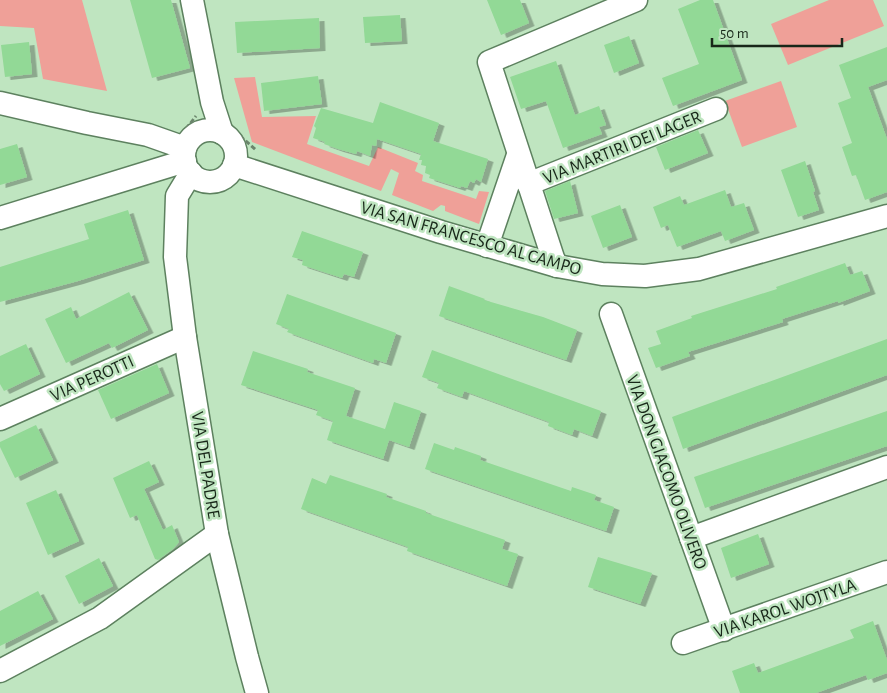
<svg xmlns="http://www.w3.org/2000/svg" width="887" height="693" font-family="'Alegreya Sans',sans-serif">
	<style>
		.green { fill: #efa098 }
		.building { fill: #92d996; filter: url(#shadow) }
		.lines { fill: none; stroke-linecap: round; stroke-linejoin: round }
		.minor-casing { stroke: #5d815f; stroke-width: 25 }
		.path { stroke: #6b856c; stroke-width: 3; stroke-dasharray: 5 2.5; stroke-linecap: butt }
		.minor { stroke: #fff; stroke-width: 22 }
		.labels { text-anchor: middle; stroke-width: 5; stroke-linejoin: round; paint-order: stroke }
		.street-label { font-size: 18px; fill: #182719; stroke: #bfe5c0 }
	</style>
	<defs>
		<filter id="shadow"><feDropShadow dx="5.5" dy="3" stdDeviation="0" flood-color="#0004"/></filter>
	</defs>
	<rect width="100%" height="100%" fill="#bfe5c0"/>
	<g class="green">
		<path d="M0,0H82L107,91L43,79L34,28L0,26Z"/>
		<path d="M829,0H873L884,26L788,65L771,24Z"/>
		<path d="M255,77L262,117L316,116L307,144L369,166L378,147L418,163L415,171L423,175L422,181L476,199L479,191L489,192L479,224L445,211V206L441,205L433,211L392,195L399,173L391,169L381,191L252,142L234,78Z"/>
		<path d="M781,81L797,127L742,147L725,101Z"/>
	</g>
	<g class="building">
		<path d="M130,0H171L190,68L152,78Z"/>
		<path d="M487,0H520L529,23L501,35Z"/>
		<path d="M700,0H713L742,80L673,106L662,78L699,64L678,9Z"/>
		<path d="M400,15L402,41L365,43L363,17Z"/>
		<path d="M319,18L320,48L237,53L235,22Z"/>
		<path d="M629,36L639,63L614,73L604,45Z"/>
		<path d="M29,42L32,74L5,77L1,45Z"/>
		<path d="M887,47V80L868,87L887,139V192L865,200L856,175L852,176L842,147L852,143L838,103L851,98L839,65Z"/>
		<path d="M556,61L575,115L599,106L606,125L599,127L602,134L563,148L546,101L521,109L510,77Z"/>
		<path d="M318,76L322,104L264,111L261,83Z"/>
		<path d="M380,102L439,123L433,141L488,159L481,182L476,179L474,183L470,181L467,188L461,186L460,188L429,178L430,175L425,173L426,166L421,165L422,160H419L421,154L377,139L376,146L372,145L370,156L357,151L356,154L338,149L324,144L325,142L313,138L316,128L314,126L321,108L373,123Z"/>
		<path d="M698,130L708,153L665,170L656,147Z"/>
		<path d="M17,144L27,177L0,185V149Z"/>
		<path d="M805,161L815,191L813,192L819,210L798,217L781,170Z"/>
		<path d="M570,181L578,213L554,219L545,191Z"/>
		<path d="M725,190L731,207L744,203L754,230L725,241L721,231L677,247L668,225L661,228L653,207L680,196L684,205Z"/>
		<path d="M620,205L632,237L603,248L591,216Z"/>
		<path d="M128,210L144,260L78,281L0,302V267L89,239L84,224Z"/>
		<path d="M302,231L363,252L354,277L344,274L342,278L302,265L303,260L292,257Z"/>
		<path d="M845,263L850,275L862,271L870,291L838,303V301L782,319L783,322L688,352L690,356L656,368L648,348L661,344L656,331L692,318L691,316L777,289L776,287Z"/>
		<path d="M449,286L485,299L484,300L543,317L577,330L566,360L439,316Z"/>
		<path d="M129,292L148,330L112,348L109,343L66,363L45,319L71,307L76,319Z"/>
		<path d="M287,294L396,333L386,363L374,359L373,363L287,332L289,329L276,324Z"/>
		<path d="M887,339V375L683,449L672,417Z"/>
		<path d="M26,344L40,374L4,391L0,384V356Z"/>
		<path d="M432,350L601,411L592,436L574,429L572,435L548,426L549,422L464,391L462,397L437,388L439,383L422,377Z"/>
		<path d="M253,351L308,369L307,372L355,388L346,416L385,429L394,402L421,411L409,447L389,440L383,459L327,440L333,421L316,415L318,410L241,385Z"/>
		<path d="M157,364L169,393L111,419L98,390Z"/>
		<path d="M887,411V446L705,508L694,477Z"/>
		<path d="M36,425L53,460L15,478L0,447V442Z"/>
		<path d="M434,443L454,450L455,447L481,456L480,460L571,491L572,487L596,495L594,500L614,507L606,531L425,469Z"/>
		<path d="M149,461L159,482L144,489L163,530L172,525L179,542L173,549L158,560L155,559L137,515L130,518L113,478Z"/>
		<path d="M330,475L387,494L386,497L426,511V513L505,540L502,549L518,554L507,586L407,551L408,547L301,509L312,478L326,484Z"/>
		<path d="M56,490L79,541L48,555L26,503Z"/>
		<path d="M758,534L769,564L731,578L721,548Z"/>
		<path d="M598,557L652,573L640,604L588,587Z"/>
		<path d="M99,558L113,586L79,604L65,576Z"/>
		<path d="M38,591L53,619L0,646V611Z"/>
		<path d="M873,621L887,660V673L868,680L866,675L816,693H740L732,671L754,663L758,673L854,638L850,630Z"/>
	</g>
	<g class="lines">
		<defs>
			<g id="minor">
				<path d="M192,0L212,102L222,133"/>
				<path d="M0,103L87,123L148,135L185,148"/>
				<circle cx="210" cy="156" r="26"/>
				<path d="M234,165L441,232L557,266L602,274L645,276L699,269L887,216"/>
				<path d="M191,173L177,196L175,257L185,337L217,534L247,657L257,693"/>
				<path d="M528,184L716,109"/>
				<path d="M0,218L185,161"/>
				<path d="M487,246L518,155"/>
				<path d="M557,266L553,258L489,62L636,0"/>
				<path d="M611,314L724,630"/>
				<path d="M0,419L185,337"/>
				<path d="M691,538L887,467"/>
				<path d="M683,643L887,572"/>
				<path d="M0,671L100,618L217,534"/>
			</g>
		</defs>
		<use href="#minor" class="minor-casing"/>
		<g class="path">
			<path d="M186,129L196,116"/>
			<path d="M240,136L256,150"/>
		</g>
		<use href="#minor" class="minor"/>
	</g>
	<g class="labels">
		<g class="street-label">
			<text transform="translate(622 147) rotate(-22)" y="6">VIA MARTIRI DEI LAGER</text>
			<text transform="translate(471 238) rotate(16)" y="6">VIA SAN FRANCESCO AL CAMPO</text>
			<text transform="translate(92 378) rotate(-24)" y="6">VIA PEROTTI</text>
			<text transform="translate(206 465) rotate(81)" y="6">VIA DEL PADRE</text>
			<text transform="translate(667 472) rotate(70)" y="6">VIA DON GIACOMO OLIVERO</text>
			<text transform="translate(785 608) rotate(-19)" y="6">VIA KAROL WOJTYLA</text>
		</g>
	</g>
	<path d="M712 38v8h130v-8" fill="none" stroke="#182719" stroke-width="2.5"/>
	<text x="720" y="38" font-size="15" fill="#182719" stroke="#bfe5c0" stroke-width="4" paint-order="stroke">50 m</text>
</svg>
